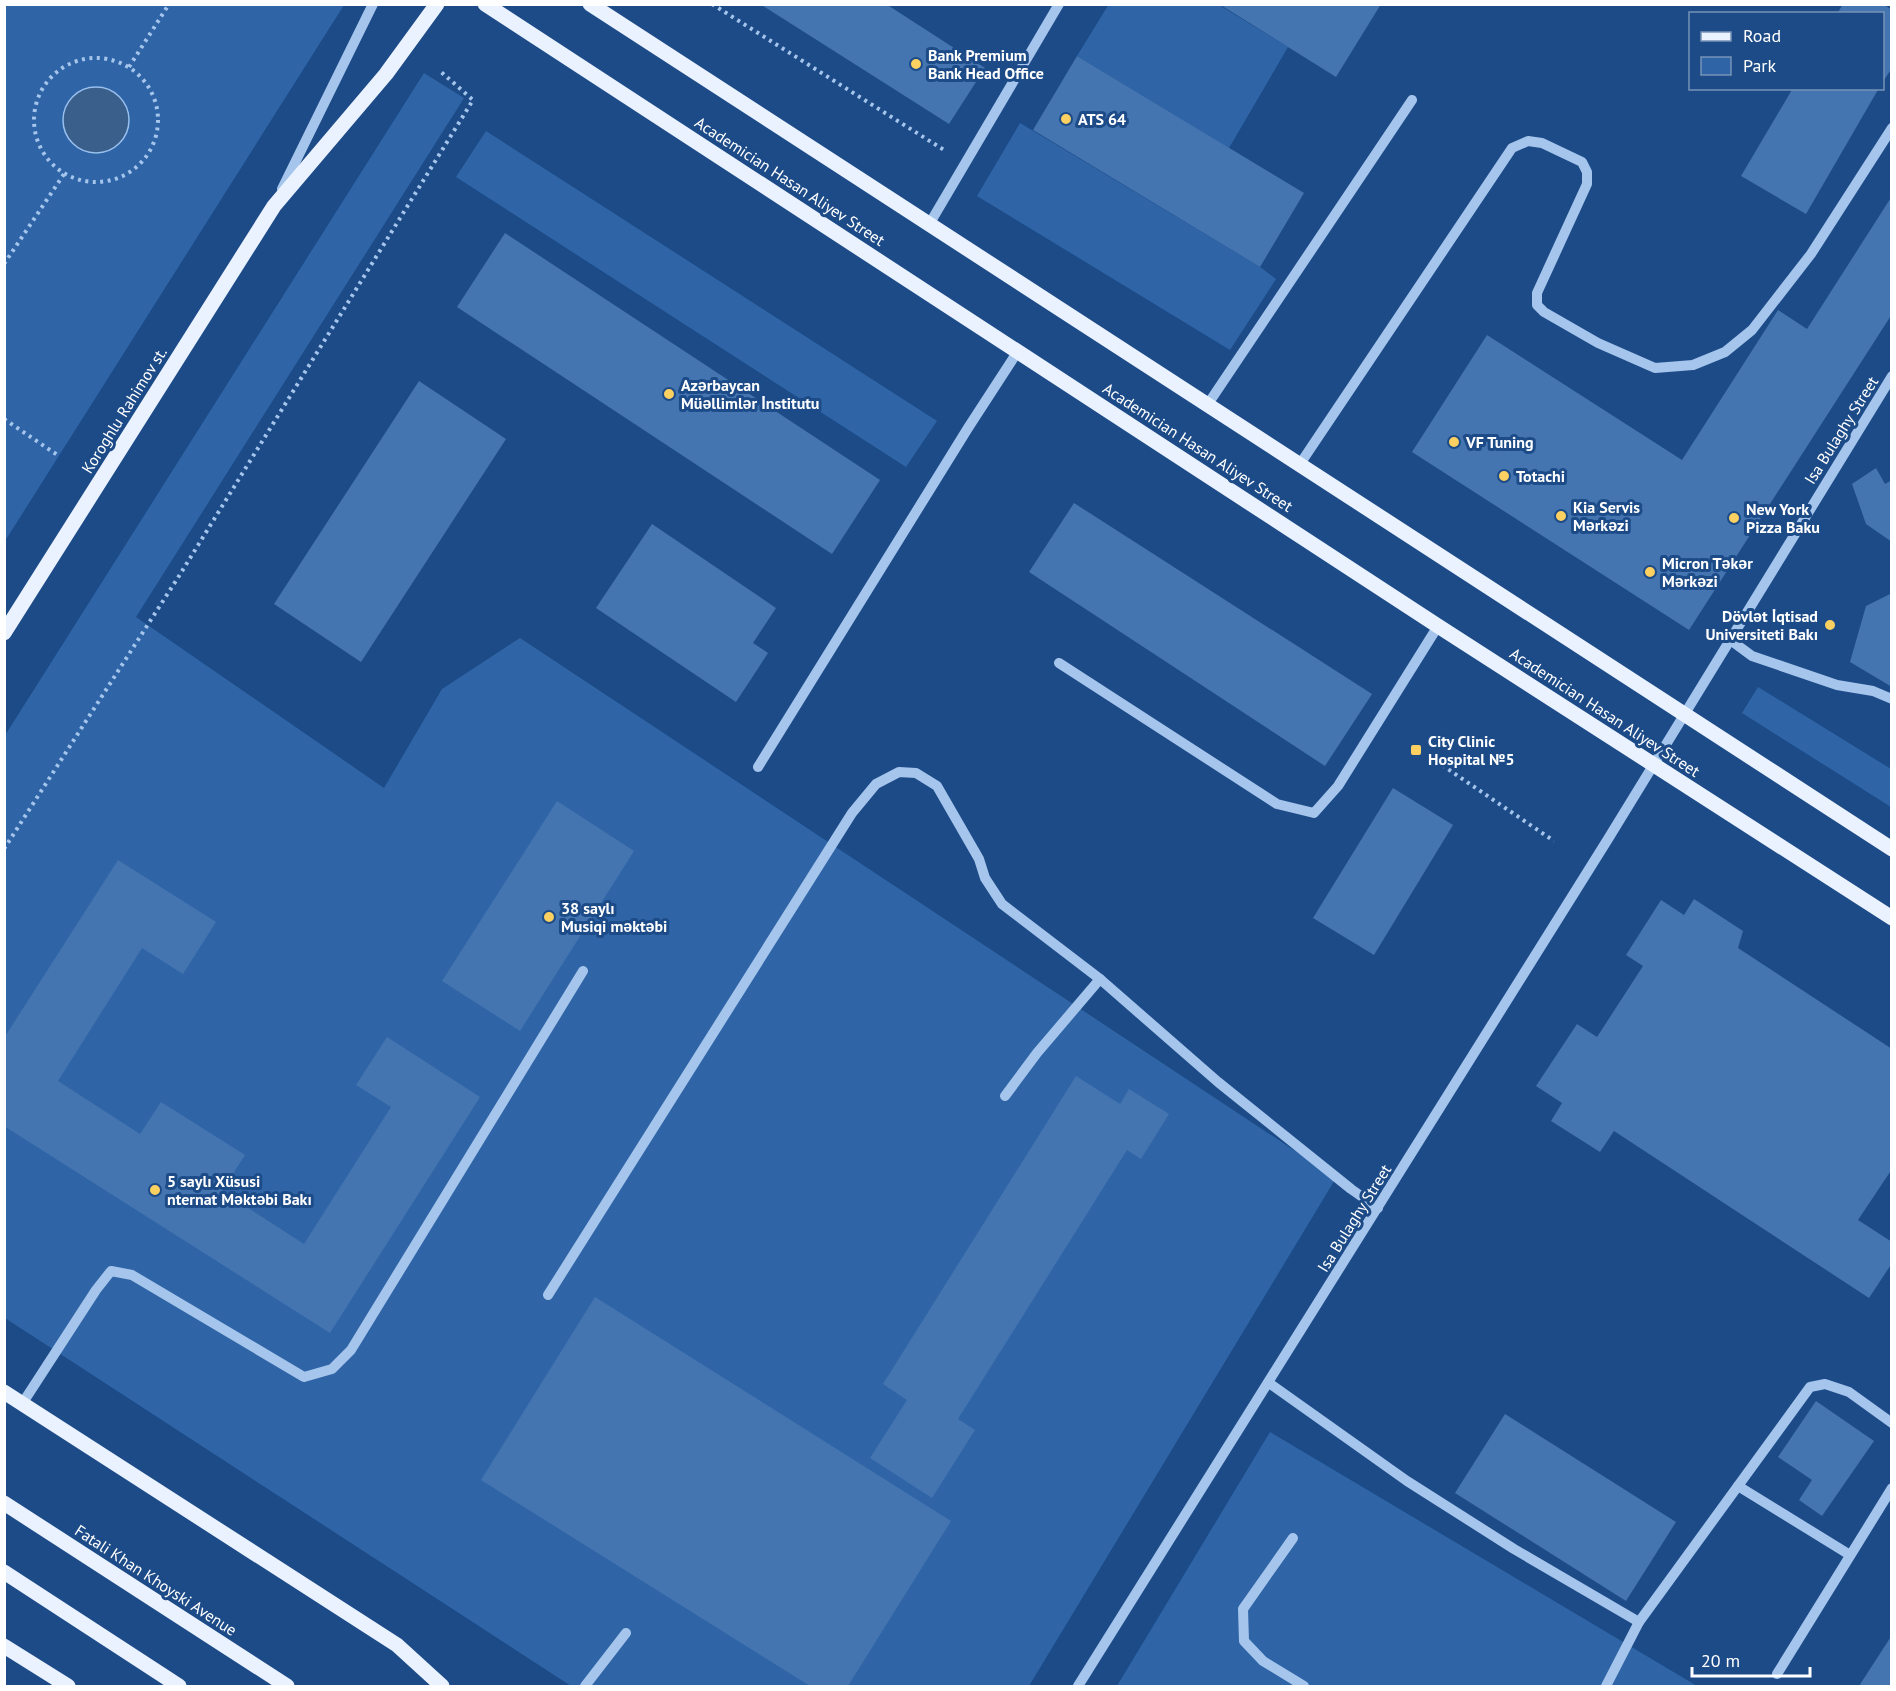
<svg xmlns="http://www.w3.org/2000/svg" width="1896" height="1691" font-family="'PT Sans',sans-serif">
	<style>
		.green { fill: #2f65a6 }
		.water { fill: #3b5f8b; stroke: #98c0ee; stroke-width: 1.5 }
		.building { fill: #4475b1 }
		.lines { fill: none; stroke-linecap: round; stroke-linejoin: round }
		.path { stroke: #a5c5ec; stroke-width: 4; stroke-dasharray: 3 4.5; stroke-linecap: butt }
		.minor { stroke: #a5c5ec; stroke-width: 10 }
		.major { stroke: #eaf2ff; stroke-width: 15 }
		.poi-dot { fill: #fdd062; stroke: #1c4b88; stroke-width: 2 }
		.labels { text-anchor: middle; stroke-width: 6; stroke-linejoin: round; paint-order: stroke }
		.poi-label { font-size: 16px; font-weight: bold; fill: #fff; stroke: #1c4b88; text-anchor: start }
		.street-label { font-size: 16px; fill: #fff; stroke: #1c4b88 }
	</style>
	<rect width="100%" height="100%" fill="#1c4b88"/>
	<g class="green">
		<path d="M56,4L59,6L60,4L344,5L5,541V5Z"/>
		<path d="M1109,4L1219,5L1288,47L1229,148L1077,56Z"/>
		<path d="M424,73L464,98L136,617L384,788L442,689L520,638L1336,1178L1029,1686H571L5,1318L4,737Z"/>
		<path d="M1020,123L1260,267L1276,279L1230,350L977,196Z"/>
		<path d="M486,131L937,421L906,467L456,177Z"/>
		<path d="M1758,687L1891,769V807L1742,713Z"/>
		<path d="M1270,1432L1697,1686H1117Z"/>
	</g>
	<circle class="water" cx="96" cy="120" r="33"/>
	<g class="building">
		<path d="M760,4H886L985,68L949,124Z"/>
		<path d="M1219,4H1381L1336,77Z"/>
		<path d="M1843,4H1883L1892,10V68L1882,83V14H1837Z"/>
		<path d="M1077,56L1304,193L1260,267L1033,130Z"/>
		<path d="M1793,88H1879L1806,214L1741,176Z"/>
		<path d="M1892,196V314L1689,630L1412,452L1487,335L1682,460L1778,310L1807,329Z"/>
		<path d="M505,233L880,480L832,554L457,307Z"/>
		<path d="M419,381L506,439L361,662L274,604Z"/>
		<path d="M1876,468L1885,484L1892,480V542L1866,524L1852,484Z"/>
		<path d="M1074,503L1372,694L1325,766L1029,572Z"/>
		<path d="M652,524L776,608L753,643L768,653L736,702L596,608Z"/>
		<path d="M1892,593V687L1850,662L1866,606Z"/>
		<path d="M1393,788L1453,825L1374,955L1313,918Z"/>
		<path d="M557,801L634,851L520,1031L442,981Z"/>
		<path d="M118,860L216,922L183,974L142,948L58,1081L140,1134L161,1102L245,1155L222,1191L304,1244L391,1107L356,1085L387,1037L480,1097L330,1333L4,1126V1038Z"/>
		<path d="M1694,899L1743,931L1738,948L1892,1049V1169L1858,1220L1892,1242V1263L1869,1298L1614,1131L1600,1152L1551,1121L1562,1103L1536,1086L1577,1024L1597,1037L1643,966L1626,955L1661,900L1684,915Z"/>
		<path d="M1076,1076L1120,1104L1129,1089L1169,1114L1141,1159L1127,1150L958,1419L975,1430L932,1498L870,1458L907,1400L883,1384Z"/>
		<path d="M595,1297L951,1521L848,1686H810L481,1480Z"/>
		<path d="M1816,1401L1874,1441L1822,1516L1799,1500L1812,1480L1778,1457Z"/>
		<path d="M1505,1414L1676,1522L1626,1601L1455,1493Z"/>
		<path d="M1892,1635V1686H1859Z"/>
	</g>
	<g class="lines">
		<g class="path">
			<path d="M712,4L944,150"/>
			<circle cx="96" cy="120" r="62"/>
			<path d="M129,67L169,4"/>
			<path d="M4,264L64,174"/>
			<path d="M4,419L59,456"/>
			<path d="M1436,761L1554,841"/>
			<path d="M4,849L179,576L473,100L440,71"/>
		</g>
		<g class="minor">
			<path d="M282,189L373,4"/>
			<path d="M930,223L1059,4"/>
			<path d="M1208,404L1412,100"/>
			<path d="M1300,464L1512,148L1528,141L1542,143L1582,162L1587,172V184L1537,293V305L1544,312L1598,343L1655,368L1693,365L1725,352L1752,330L1811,254L1892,128"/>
			<path d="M1729,639L1752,656L1837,685L1873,691L1892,699"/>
			<path d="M1059,663L1277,804L1314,813L1338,786L1438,626"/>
			<path d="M758,767L968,428L1018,351"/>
			<path d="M1005,1096L1037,1053L1100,979"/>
			<path d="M548,1295L852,813L876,784L899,772L916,773L937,786L979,859L985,878L1002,904L1100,979L1218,1082L1351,1189L1378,1208"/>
			<path d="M1269,1383L1407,1481L1514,1549L1639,1622"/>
			<path d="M22,1404L96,1290L111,1271L132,1275L304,1377L332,1369L351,1350L583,971"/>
			<path d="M1738,1486L1850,1555"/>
			<path d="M1293,1538L1243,1609L1244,1641L1263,1661L1304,1686"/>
			<path d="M1777,1674L1892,1488"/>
			<path d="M585,1686L626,1633"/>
			<path d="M1078,1686L1608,839L1892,376"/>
			<path d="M1606,1686L1639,1622L1810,1387L1825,1384L1849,1392L1892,1423"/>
		</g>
		<g class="major">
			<path d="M485,4L1438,626L1892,918"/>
			<path d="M590,4L1892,849"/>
			<path d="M4,633L274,206L386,74L437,4"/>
			<path d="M4,1392L397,1645L442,1686"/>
			<path d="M4,1503L287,1686"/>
			<path d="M4,1572L179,1686"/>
			<path d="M4,1646L68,1686"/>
		</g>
	</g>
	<g class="poi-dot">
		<circle cx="916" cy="64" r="6"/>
		<circle cx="1066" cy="119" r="6"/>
		<circle cx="669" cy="394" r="6"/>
		<circle cx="1454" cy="442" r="6"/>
		<circle cx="1504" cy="476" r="6"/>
		<circle cx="1561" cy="516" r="6"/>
		<circle cx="1734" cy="518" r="6"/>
		<circle cx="1650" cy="572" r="6"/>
		<circle cx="1830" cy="625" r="6"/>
		<rect x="1410" y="744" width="12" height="12" rx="3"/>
		<circle cx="549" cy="917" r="6"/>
		<circle cx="155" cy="1190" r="6"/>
	</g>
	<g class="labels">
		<g class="poi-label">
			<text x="928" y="61">Bank Premium<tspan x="928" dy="18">Bank Head Office</tspan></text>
			<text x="1078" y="125">ATS 64</text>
			<text x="681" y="391">Azərbaycan<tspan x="681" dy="18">Müəllimlər İnstitutu</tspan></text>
			<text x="1466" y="448">VF Tuning</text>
			<text x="1516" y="482">Totachi</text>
			<text x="1573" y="513">Kia Servis<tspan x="1573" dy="18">Mərkəzi</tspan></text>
			<text x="1746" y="515">New York<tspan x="1746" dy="18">Pizza Baku</tspan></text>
			<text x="1662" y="569">Micron Təkər<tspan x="1662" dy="18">Mərkəzi</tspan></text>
			<text x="1818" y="622" text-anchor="end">Dövlət İqtisad<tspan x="1818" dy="18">Universiteti Bakı</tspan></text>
			<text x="1428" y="747">City Clinic<tspan x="1428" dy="18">Hospital №5</tspan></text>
			<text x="561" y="914">38 saylı<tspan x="561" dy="18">Musiqi məktəbi</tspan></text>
			<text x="167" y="1187">5 saylı Xüsusi<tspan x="167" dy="18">nternat Məktəbi Bakı</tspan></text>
		</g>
		<g class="street-label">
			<text transform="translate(790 181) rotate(33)" y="6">Academician Hasan Aliyev Street</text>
			<text transform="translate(124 410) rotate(-58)" y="6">Koroghlu Rahimov st.</text>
			<text transform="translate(1841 430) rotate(-58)" y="6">Isa Bulaghy Street</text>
			<text transform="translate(1198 447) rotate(33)" y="6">Academician Hasan Aliyev Street</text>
			<text transform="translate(1605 712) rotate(33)" y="6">Academician Hasan Aliyev Street</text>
			<text transform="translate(1354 1218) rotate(-58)" y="6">Isa Bulaghy Street</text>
			<text transform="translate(156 1580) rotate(33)" y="6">Fatali Khan Khoyski Avenue</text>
		</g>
	</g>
	<rect width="1896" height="1691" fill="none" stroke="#ffffff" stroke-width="12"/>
	<rect x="1689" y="12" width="195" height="78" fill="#1c4b88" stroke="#7793b8" stroke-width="1.5"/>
	<rect x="1701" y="32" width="30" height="9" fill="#eaf2ff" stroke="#7793b8" stroke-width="1.5"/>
	<text x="1743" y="42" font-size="18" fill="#ffffff">Road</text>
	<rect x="1701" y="57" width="30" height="18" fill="#2f65a6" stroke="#7793b8" stroke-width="1.5"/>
	<text x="1743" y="72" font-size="18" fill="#ffffff">Park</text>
	<path d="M1692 1667v9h118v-9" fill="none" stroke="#ffffff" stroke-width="3"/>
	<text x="1701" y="1667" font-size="18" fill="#ffffff" stroke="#1c4b88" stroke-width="4.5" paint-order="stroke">20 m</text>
</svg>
